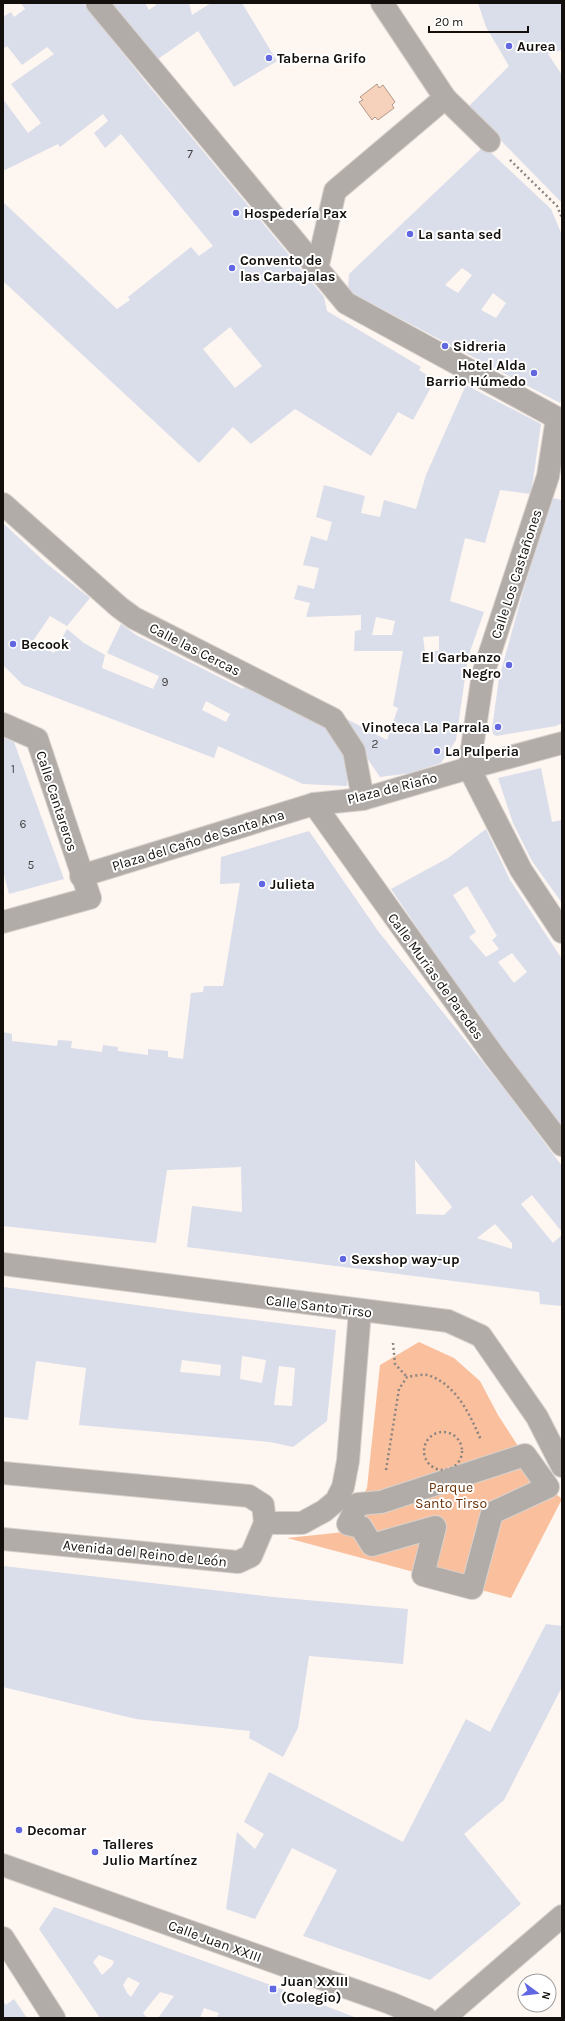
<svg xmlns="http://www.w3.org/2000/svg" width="565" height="2021" font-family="Karla,sans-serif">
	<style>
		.green { fill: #fac09e }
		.water { fill: #f6d2bd; stroke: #b29888 }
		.building { fill: #daddea; fill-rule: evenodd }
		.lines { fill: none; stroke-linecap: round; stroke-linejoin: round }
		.minor-casing { stroke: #d8d1cc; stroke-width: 24 }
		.path { stroke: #8a8480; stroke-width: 2.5; stroke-dasharray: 2 3; stroke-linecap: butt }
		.minor { stroke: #b2aca9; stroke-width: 22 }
		.poi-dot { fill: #6167e0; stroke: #fff; stroke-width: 1.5 }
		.labels { text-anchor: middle; stroke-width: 4; stroke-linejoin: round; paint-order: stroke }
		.number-label { font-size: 12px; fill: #454244 }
		.poi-label { font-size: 14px; font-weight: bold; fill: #130f0c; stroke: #fff; text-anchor: start }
		.street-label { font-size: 14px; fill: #130f0c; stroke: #fff }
		.park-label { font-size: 14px; fill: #6a3309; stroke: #fff }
	</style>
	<rect width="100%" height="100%" fill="#fef6f1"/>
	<path class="green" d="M419,1342L454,1358L480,1381L498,1415L540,1480L562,1499L511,1598L287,1538L344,1532L367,1488L380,1365Z"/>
	<path class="water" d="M377,84L379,88L383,85L395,102L392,105L394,108L378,120L375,117L372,120L359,102L363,100L360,97Z"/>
	<g class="building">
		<path d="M21,3H83L145,81L324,297L327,311L421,367L419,370L435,380L413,420L398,412L371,456L295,409L251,444L233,427L199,463L3,281V202L117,309L130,300L128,297L191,247L199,256L213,246L121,134L105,148L94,133L108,121L103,114L60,147L58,144L3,171V99L28,133L41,123L11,84L54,54L47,47L22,65L7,46L3,49V17L11,12L14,17L25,9ZM230,327L262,366L235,388L203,349Z"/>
		<path d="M112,3H145L149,10L156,5L154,3H189L192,15L211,3H242L277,61L234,87L198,31L158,59Z"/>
		<path d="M478,3H562V50L548,54L562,75V203L468,107L509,66L486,27Z"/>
		<path d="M484,146L551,209L562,235V400L560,403L348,291L349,274ZM462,268L472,275L458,293L445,285ZM493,293L506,303L496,318L481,310Z"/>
		<path d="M466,385L541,424L531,494L500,490L485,543L465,538L450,601L484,612L468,657L456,740L441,763L411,773L380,777L337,714L387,740L398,708L393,706L403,651H354L355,631L361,630V615L306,617L310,603L294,599L298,585L314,589L319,568L303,565L311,536L327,541L332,522L316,517L324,485L365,496L361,513L380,517L384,500L416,509L426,475ZM376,617L395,621L392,635H372ZM439,636V651L425,652L423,637Z"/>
		<path d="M552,498L562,500V723L556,726L496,736L493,734L492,729L499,678L523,592Z"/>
		<path d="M3,523L47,564L90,598L67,626L50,616L33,641L54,653L67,629L84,643L105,655L102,668L153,689L159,676L107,653L121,624L136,635L243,689L246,684L326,723L349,754L347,786L303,784L218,746L214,758L23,685L3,665ZM206,701L230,714L226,722L202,710Z"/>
		<path d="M3,737L14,742L64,879L9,894L3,871Z"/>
		<path d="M541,768L552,822L562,820V903L532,861L513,823L498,778Z"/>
		<path d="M486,829L510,880L562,959V1127L508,1061L391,889L448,858ZM467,886L497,936L492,940L499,949L486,957L469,937L476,932L453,895ZM512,953L527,972L514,983L498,962Z"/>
		<path d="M309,831L378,931L505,1090L562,1166V1232L532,1195L521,1204L553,1243L562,1235V1306L540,1304L539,1292L187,1247L192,1206L242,1212L241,1167L167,1170L156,1243L3,1226V1032L12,1034V1041L57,1046L58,1040L72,1041L71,1048L102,1052L103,1045L118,1047V1051L148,1055V1049L168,1051V1057L183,1059L191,993L203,992L204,986H223L240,883L220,884L221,857ZM415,1160L452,1207L444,1215L416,1214ZM495,1224L512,1243V1249L477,1238Z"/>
		<path d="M3,1287L188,1312L336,1330L327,1421L293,1447L270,1442L79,1425L86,1368L36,1361L28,1420L3,1417ZM242,1356L266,1360L262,1383L240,1379ZM182,1360L221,1365L220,1376L180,1372ZM279,1366L295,1368L292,1406L274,1405Z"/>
		<path d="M3,1566L273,1597L408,1609L403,1664L309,1656L298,1728L283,1757L249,1738L250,1731L136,1719L3,1687Z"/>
		<path d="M546,1624L562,1626V1687L504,1800L464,1834L521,1904L430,1980L303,1936L337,1870L292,1848L255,1919L226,1909L237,1832L255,1849L264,1834L244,1822L269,1772L403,1842L466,1719L490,1732Z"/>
		<path d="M54,1907L268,1984L357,2018H217L219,2013L204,2008L200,2018H158L174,1996L160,1992L143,2013L147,2018H100L39,1929ZM99,1955L114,1961L112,1966L102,1975L93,1962ZM128,1977L140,1983L131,1997L127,1993L123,1985Z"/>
		<path d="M14,1999L27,2018H3V2001L6,2005Z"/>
	</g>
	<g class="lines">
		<defs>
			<g id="minor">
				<path d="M97,3L346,303L557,418"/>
				<path d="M382,3L445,98L489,141"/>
				<path d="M317,269L335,191L445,98"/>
				<path d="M3,504L119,607L134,618L333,719L354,751L363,799"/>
				<path d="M3,724L37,739L90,898L3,922"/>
				<path d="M469,768L483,674L548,476L557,418"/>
				<path d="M469,768L521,870L562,932"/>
				<path d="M314,804L494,1056L562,1145"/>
				<path d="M81,876L314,804L363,799L469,768L562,743"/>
				<path d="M3,1264L448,1321L481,1336L537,1417L562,1466"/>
				<path d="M525,1455L548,1487L492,1513L472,1588L423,1575L435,1527L372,1545L361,1527L348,1524L358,1504L381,1502Z"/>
				<path d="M3,1473L249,1496L263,1505L265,1523"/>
				<path d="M3,1539L238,1562L251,1556L265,1523H302L324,1511L336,1501L343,1487L348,1461L360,1311"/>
				<path d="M3,1865L390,2003L426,2018"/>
				<path d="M3,1938L54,2018"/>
				<path d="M444,2018L562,1916"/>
			</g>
		</defs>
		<use href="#minor" class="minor-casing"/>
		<g class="path">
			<path d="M510,160L557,206L562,218"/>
			<path d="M393,1343L395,1364L407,1377"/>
			<circle cx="443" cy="1451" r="19"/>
			<path d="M386,1470L399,1389L407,1377C413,1376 422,1374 428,1375C457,1385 470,1415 481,1440"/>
		</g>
		<use href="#minor" class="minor"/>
	</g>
	<g class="poi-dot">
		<circle cx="509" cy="46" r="4"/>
		<circle cx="269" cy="58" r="4"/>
		<circle cx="236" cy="213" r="4"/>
		<circle cx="410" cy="234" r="4"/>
		<circle cx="232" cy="268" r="4"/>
		<circle cx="445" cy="346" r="4"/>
		<circle cx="534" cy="373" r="4"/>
		<circle cx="13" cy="644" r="4"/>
		<circle cx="509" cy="665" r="4"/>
		<circle cx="498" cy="727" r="4"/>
		<circle cx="437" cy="751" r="4"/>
		<circle cx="262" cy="884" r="4"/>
		<circle cx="343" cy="1259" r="4"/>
		<circle cx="19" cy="1830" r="4"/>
		<circle cx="95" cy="1852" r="4"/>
		<rect x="269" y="1985" width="8" height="8" rx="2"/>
	</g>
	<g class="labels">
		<g class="number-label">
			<text x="190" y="158">7</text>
			<text x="165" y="686">9</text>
			<text x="375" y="748">2</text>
			<text x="13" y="773">1</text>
			<text x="23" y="828">6</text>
			<text x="31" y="869">5</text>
		</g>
		<g class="poi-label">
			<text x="517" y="51">Aurea</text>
			<text x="277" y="63">Taberna Grifo</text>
			<text x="244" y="218">Hospedería Pax</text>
			<text x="418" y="239">La santa sed</text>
			<text x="240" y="265">Convento de<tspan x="240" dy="16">las Carbajalas</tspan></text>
			<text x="453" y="351">Sidreria</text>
			<text x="526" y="370" text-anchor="end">Hotel Alda<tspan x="526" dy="16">Barrio Húmedo</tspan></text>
			<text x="21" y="649">Becook</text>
			<text x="501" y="662" text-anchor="end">El Garbanzo<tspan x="501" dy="16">Negro</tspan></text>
			<text x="490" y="732" text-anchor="end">Vinoteca La Parrala</text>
			<text x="445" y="756">La Pulperia</text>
			<text x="270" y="889">Julieta</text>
			<text x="351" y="1264">Sexshop way-up</text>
			<text x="27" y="1835">Decomar</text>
			<text x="103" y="1849">Talleres<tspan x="103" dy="16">Julio Martínez</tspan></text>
			<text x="281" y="1986">Juan XXIII<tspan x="281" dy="16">(Colegio)</tspan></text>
		</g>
		<g class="street-label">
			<text transform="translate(516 574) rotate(-72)" y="5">Calle Los Castañones</text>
			<text transform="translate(195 649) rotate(27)" y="5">Calle las Cercas</text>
			<text transform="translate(392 788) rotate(-14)" y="5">Plaza de Riaño</text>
			<text transform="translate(57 801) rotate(72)" y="5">Calle Cantareros</text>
			<text transform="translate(198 840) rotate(-17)" y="5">Plaza del Caño de Santa Ana</text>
			<text transform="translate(436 976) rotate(54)" y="5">Calle Murias de Paredes</text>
			<text transform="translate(319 1306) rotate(7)" y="5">Calle Santo Tirso</text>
			<text transform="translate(145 1553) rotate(6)" y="5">Avenida del Reino de León</text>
			<text transform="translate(215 1941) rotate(20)" y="5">Calle Juan XXIII</text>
		</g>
		<g class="park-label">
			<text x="451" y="1492">Parque<tspan x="451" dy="16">Santo Tirso</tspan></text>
		</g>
	</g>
	<rect width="565" height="2021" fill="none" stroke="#130f0c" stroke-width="8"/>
	<g transform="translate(537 1993) rotate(105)"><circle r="19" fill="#ffffff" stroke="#a19f9e"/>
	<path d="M0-3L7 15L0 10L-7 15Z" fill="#6167e0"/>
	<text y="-6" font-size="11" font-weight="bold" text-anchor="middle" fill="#130f0c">N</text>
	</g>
	<path d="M429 26v6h99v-6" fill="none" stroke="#130f0c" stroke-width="2"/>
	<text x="435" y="26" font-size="12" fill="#130f0c" stroke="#ffffff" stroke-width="3" paint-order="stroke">20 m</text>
</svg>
